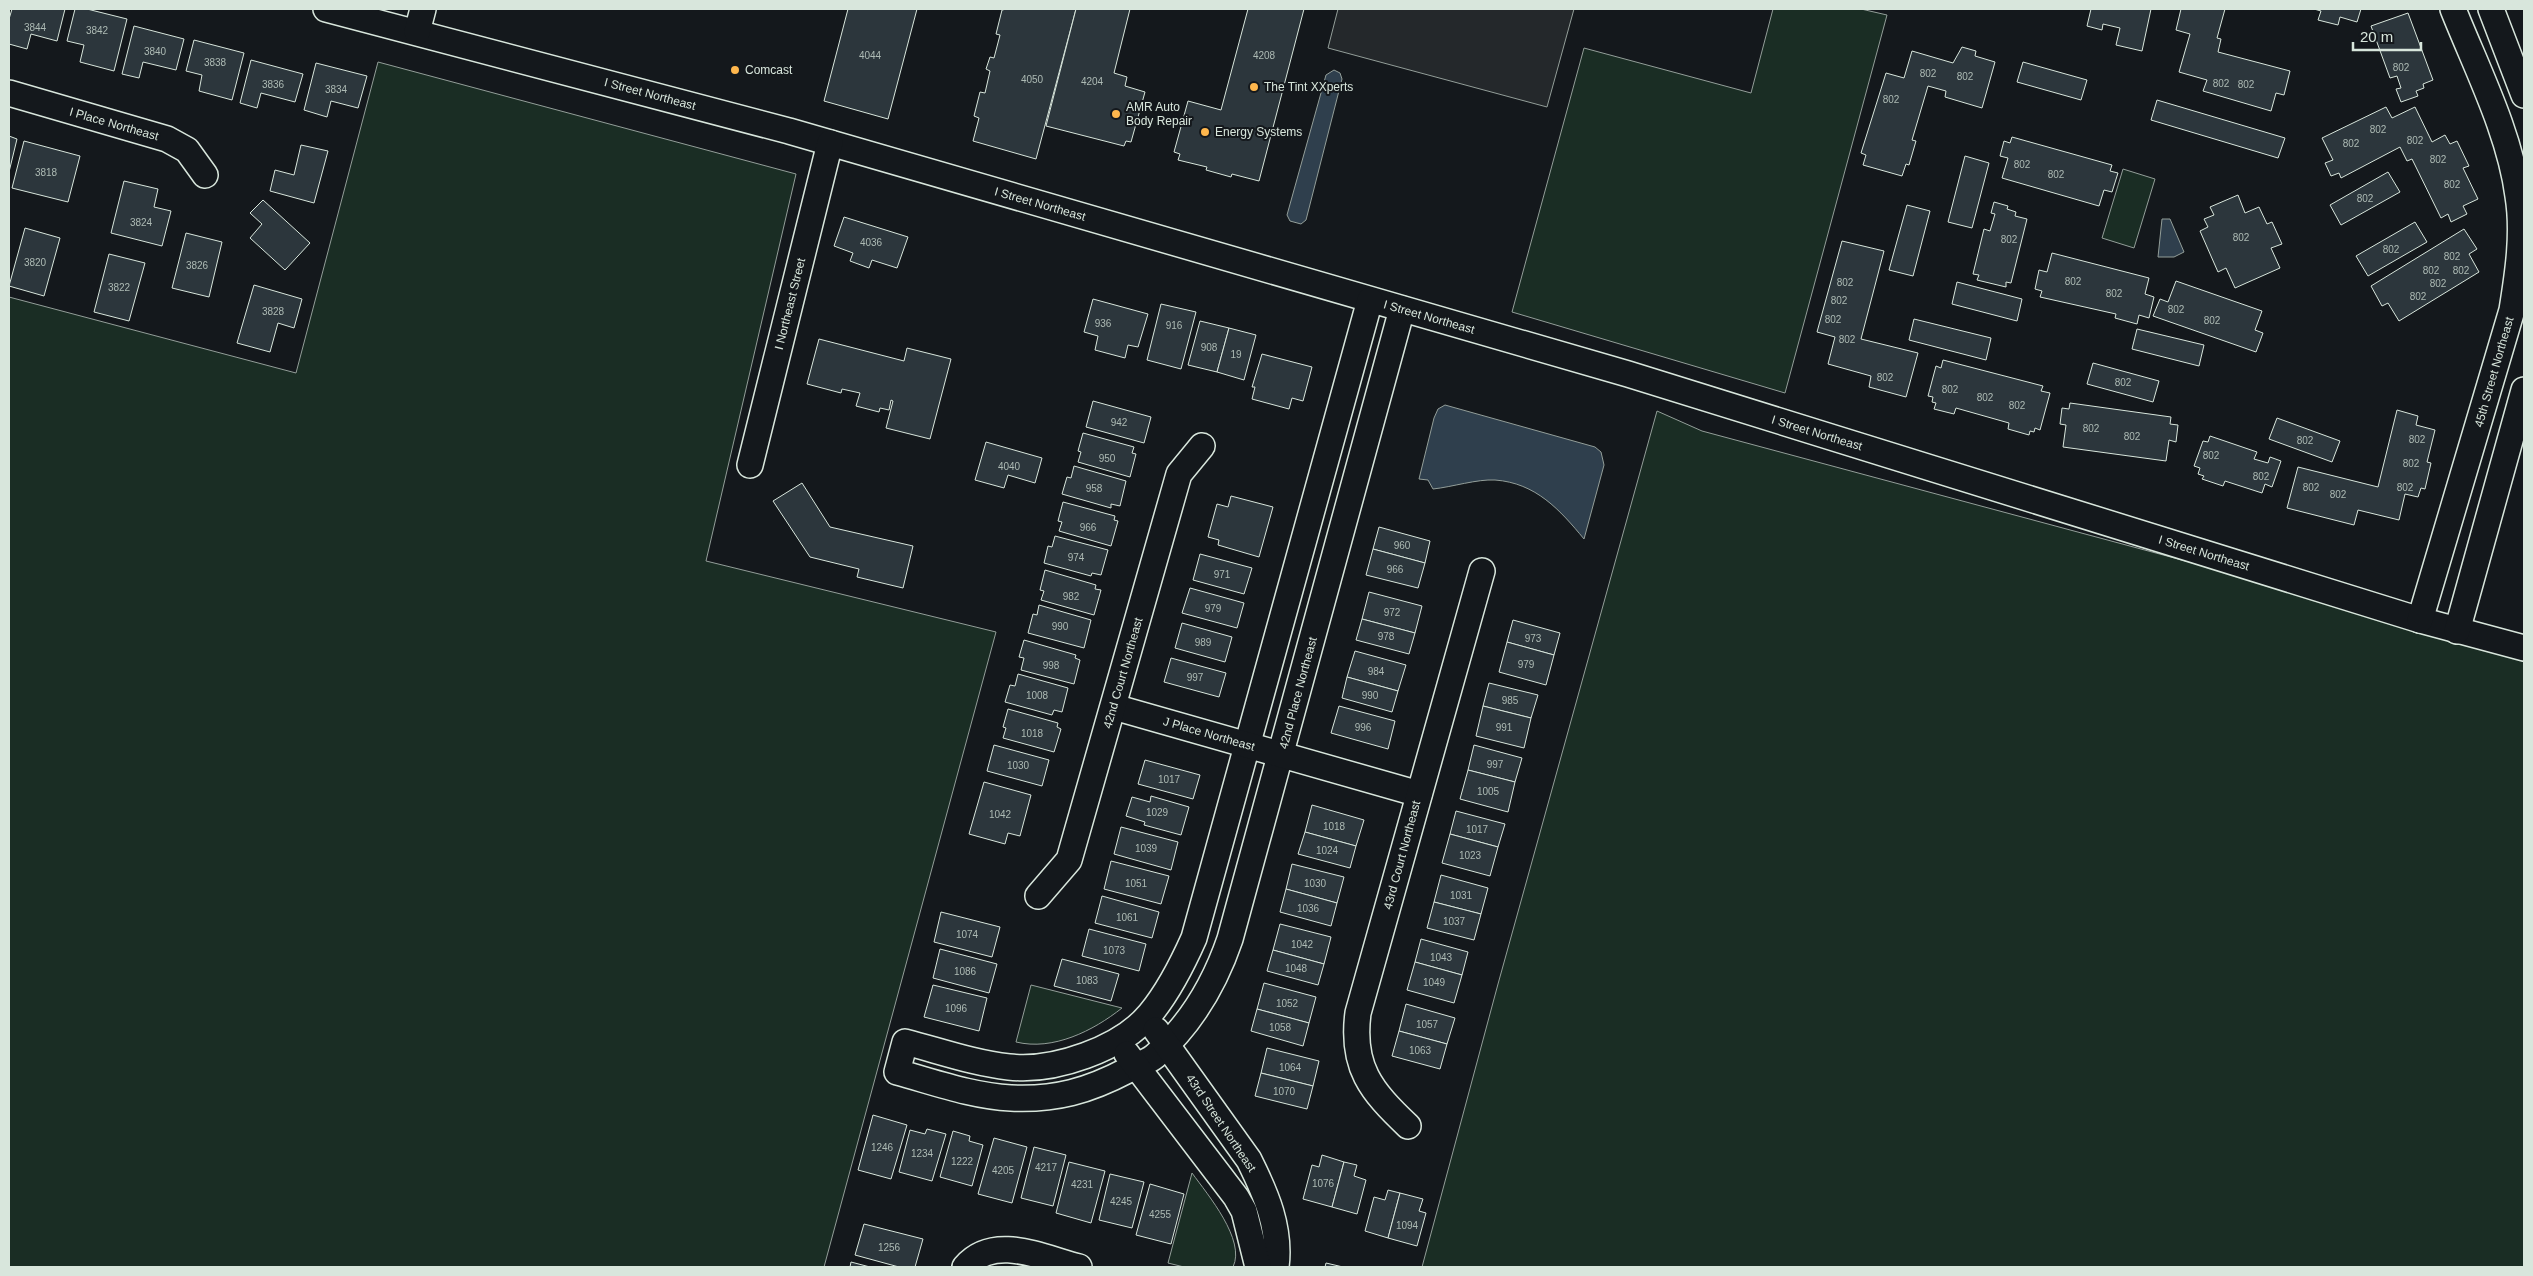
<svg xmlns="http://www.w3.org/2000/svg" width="2533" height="1276" font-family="Helvetica,sans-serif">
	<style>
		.green { fill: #1a2d24; stroke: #939e99 }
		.parking { fill: #24282b; stroke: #939e99 }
		.water { fill: #2f3f4d; stroke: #939e99 }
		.building { fill: #2c363c; stroke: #d8e6dc }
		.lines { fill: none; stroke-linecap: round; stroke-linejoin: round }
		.minor-casing { stroke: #d8e6dc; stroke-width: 28 }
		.minor { stroke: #14181c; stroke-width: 25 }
		.poi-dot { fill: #ffb74d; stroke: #14181c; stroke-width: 2 }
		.labels { text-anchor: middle; stroke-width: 4; stroke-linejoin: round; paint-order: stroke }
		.number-label { font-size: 10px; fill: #adbab4 }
		.poi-label { font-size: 12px; fill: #d8e6dc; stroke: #14181c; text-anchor: start }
		.street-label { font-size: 12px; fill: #d8e6dc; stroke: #14181c }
	</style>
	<rect width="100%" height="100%" fill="#14181c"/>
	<g class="green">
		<path d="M1773,9H1861L1887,15L1785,393L1512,312L1584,48L1751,93Z"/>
		<path d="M378,62L796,174L706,561L996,632L824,1267H9V297L296,373Z"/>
		<path d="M2123,169L2155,179L2134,248L2102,238Z"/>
		<path d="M1657,411L1702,431L2524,652V1267H1422L1498,984Z"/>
		<path d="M1031,985L1122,1008C1093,1031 1053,1051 1016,1042Z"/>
		<path d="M1192,1173C1208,1195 1246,1240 1233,1267H1184L1168,1263Z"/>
	</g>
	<path class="parking" d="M1338,9H1574L1547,107L1328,48Z"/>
	<g class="water">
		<path d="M1334,70L1340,73L1342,79L1306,220L1301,224L1290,221L1287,215L1326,75Z"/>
		<path d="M2162,219H2170L2184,252L2174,257H2158Z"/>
		<path d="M1445,405L1595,447L1601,452L1604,465L1584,539C1560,510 1536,483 1495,480C1477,479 1452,487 1433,489L1428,480L1419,479L1434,418L1438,409Z"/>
	</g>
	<g class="building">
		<path d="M12,9H65L57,41L31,34L27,49L9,44V19Z"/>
		<path d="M75,9H87L127,19L114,71L80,62L84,45L67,41Z"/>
		<path d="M848,9H917L888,119L824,101Z"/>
		<path d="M1007,9H1076L1036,159L973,141L979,118L974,116L980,92L985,93L990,71L986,69L990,57L994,58L1000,35L996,34L1002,10Z"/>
		<path d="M1076,9H1130L1114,73L1127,77L1125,86L1145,92L1131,142L1126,141L1124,146L1046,126Z"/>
		<path d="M1248,9H1304L1259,181L1232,174L1231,177L1206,170L1207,167L1178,160L1180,154L1174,152L1188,101L1221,110Z"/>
		<path d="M2091,9H2151L2142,51L2116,45L2120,28L2103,24L2102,30L2087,26Z"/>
		<path d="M2181,9H2225L2217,38L2221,39L2218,52L2290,71L2284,95L2276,93L2271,111L2203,91L2207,80L2179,72L2190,34L2176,30Z"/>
		<path d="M2314,9H2361L2357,22L2340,17L2338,25L2318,20L2321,11Z"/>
		<path d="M2408,13L2433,80L2423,84L2424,88L2416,91L2418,96L2401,102L2396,89L2401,88L2397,76L2390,78L2371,26Z"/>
		<path d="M134,26L184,39L176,70L143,62L139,78L122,74Z"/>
		<path d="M194,40L244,53L232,100L199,91L202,75L186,71Z"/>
		<path d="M1962,47L1976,51L1975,56L1995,62L1982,108L1945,97L1946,91L1928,86L1912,140L1916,141L1909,165L1906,164L1902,176L1863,165L1866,155L1861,153L1886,73L1904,78L1912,51L1953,63Z"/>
		<path d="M251,60L303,74L295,102L261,93L257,108L240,103Z"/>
		<path d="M2023,62L2087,80L2081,100L2017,82Z"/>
		<path d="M316,63L367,76L358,108L331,101L327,117L304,110Z"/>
		<path d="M2157,100L2285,138L2278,158L2151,120Z"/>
		<path d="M2386,107L2392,118L2415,107L2432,142L2445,135L2450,144L2457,141L2469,166L2463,168L2478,199L2463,206L2467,214L2451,222L2448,214L2441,218L2412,159L2407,161L2400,147L2341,178L2339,173L2331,176L2325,163L2333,160L2322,138Z"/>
		<path d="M9,136L17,139L9,172Z"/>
		<path d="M2012,137L2112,165L2110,171L2118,173L2112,192L2104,190L2099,206L2002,178L2008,158L2000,156L2004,141L2010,143Z"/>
		<path d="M24,141L80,156L68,202L12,188Z"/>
		<path d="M301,145L328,151L314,203L270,191L275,170L294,175Z"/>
		<path d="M1965,156L1989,163L1972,228L1948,222Z"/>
		<path d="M2388,172L2400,192L2341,225L2330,205Z"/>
		<path d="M124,181L158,189L154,207L171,211L162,246L111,233Z"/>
		<path d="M2238,195L2245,213L2259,207L2267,224L2272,222L2282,244L2271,248L2280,268L2235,288L2226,268L2218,272L2200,231L2208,227L2204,219L2214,215L2210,207Z"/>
		<path d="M263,200L310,243L285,270L250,238L262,224L250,213Z"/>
		<path d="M1994,202L2008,206L2007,209L2016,212L2015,216L2027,219L2011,283L2006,282V287L1977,280L1979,275L1973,274L1984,229L1990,231L1995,214L1991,213Z"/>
		<path d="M1907,205L1930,211L1913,276L1889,270Z"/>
		<path d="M844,217L908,237L897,268L872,260L869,268L850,261L853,253L834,246Z"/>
		<path d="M2415,222L2427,242L2368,276L2356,256Z"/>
		<path d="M25,228L60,238L44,296L9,286Z"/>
		<path d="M2464,229L2477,249L2469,254L2479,272L2399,321L2388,303L2382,306L2371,286Z"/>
		<path d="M186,233L222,242L209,297L172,288Z"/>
		<path d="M1842,241L1884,251L1861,339L1918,353L1906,397L1869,387L1871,376L1828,364L1835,337L1817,332Z"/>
		<path d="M2052,253L2149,278L2145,294L2154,297L2149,318L2139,315L2137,324L2115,318L2116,314L2040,297L2042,291L2035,289L2039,270L2047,272Z"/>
		<path d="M109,254L145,263L129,321L94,312Z"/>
		<path d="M2176,281L2262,311L2255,330L2263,333L2256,352L2153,316L2160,299L2168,302Z"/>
		<path d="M1957,282L2022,299L2017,321L1952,304Z"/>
		<path d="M254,285L302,299L294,328L278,323L270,352L237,343Z"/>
		<path d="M1093,299L1148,314L1138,347L1128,345L1125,358L1095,350L1098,336L1084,332Z"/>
		<path d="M1161,304L1196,312L1181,369L1147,360Z"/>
		<path d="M1914,319L1991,338L1986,360L1909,340Z"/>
		<path d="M1200,321L1229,328L1217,372L1188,365Z"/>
		<path d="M1229,328L1256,335L1244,380L1217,372Z"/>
		<path d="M2137,329L2204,345L2199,366L2132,349Z"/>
		<path d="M819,339L904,361L907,348L951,359L930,439L886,428L893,401L891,400L889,410L880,408L879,412L856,406L860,393L842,389L841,393L807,384Z"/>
		<path d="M1262,354L1312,367L1303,401L1292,398L1289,409L1252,399L1255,387H1252Z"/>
		<path d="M1943,360L2043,386L2041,391L2050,393L2040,430L2035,428L2034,432L2030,431L2029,435L2008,429L2009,423L1956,408L1954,414L1934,409L1936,403L1932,402L1933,397L1928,396L1936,366L1941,368Z"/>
		<path d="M2093,363L2159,381L2153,402L2087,384Z"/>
		<path d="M1093,401L1151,417L1144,443L1086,427Z"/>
		<path d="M2070,403L2171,417L2170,424L2178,425L2176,442L2169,440L2166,461L2063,447L2066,425L2060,424L2062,408L2069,409Z"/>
		<path d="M2397,410L2418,416L2416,425L2435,430L2427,462L2431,463L2425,489L2421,488L2418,497L2405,494L2399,520L2358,510L2354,525L2287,508L2298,467L2378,487Z"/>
		<path d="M2277,418L2340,441L2332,462L2269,439Z"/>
		<path d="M1083,433L1134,447L1132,453L1136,454L1130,477L1078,462L1081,452L1078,451Z"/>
		<path d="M2210,436L2257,452L2254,459L2268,463L2270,457L2281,461L2272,487L2265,484L2262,493L2225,481L2223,486L2202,479L2204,476L2198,474L2200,468L2194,466L2203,441L2208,442Z"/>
		<path d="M986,442L1042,458L1035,483L1008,475L1004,488L975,480Z"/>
		<path d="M1074,466L1126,481L1120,506L1111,504V508L1062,494L1067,477L1071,478Z"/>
		<path d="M802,483L830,527L913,546L903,588L857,577L859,569L810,557L773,501Z"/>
		<path d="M1231,496L1273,507L1259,557L1218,545L1219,540L1208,537L1217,504L1228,507Z"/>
		<path d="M1063,502L1115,516L1114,520L1118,521L1111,546L1059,531L1062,522L1058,521Z"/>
		<path d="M1379,527L1430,541L1425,563L1373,549Z"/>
		<path d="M1055,536L1108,550L1101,575L1092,573L1091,576L1044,563L1048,546L1052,547Z"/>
		<path d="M1373,549L1425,563L1418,588L1366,575Z"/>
		<path d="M1200,554L1252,568L1244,594L1193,580Z"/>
		<path d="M1045,570L1096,585L1095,589L1101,590L1094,615L1041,600L1044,591L1040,590Z"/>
		<path d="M1190,588L1244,603L1237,628L1182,613Z"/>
		<path d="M1369,592L1422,606L1415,633L1362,619Z"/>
		<path d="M1039,605L1091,620L1084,648L1028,633L1033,614L1037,615Z"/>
		<path d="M1362,619L1415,633L1409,654L1356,640Z"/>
		<path d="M1513,620L1560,633L1554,655L1507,642Z"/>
		<path d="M1182,623L1232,637L1225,662L1175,648Z"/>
		<path d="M1024,640L1076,655L1075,658L1080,660L1074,684L1021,670L1024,658L1019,657Z"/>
		<path d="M1507,642L1554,655L1546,685L1499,672Z"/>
		<path d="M1355,651L1406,665L1398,691L1347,677Z"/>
		<path d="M1171,658L1226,673L1219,697L1164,682Z"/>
		<path d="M1018,674L1068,688L1062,712L1054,710L1052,715L1005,702L1010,685L1015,686Z"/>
		<path d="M1347,677L1398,691L1392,712L1342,698Z"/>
		<path d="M1489,683L1538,695L1531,718L1483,706Z"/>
		<path d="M1339,706L1395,721L1388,749L1331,733Z"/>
		<path d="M1483,706L1531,718L1524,748L1476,736Z"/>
		<path d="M1008,709L1058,723L1057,727L1061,729L1054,752L1003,738L1006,728L1003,727Z"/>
		<path d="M994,745L1049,760L1042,786L987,771Z"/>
		<path d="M1474,745L1522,758L1515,782L1468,770Z"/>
		<path d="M1145,760L1200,775L1193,799L1138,784Z"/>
		<path d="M1468,770L1515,782L1508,812L1460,799Z"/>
		<path d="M984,782L1031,795L1020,836L1008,833L1005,844L969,834Z"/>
		<path d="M1151,796L1189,807L1181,835L1144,825L1145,822L1126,816L1132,797L1150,802Z"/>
		<path d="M1312,805L1364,820L1356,846L1305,832Z"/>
		<path d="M1456,811L1505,824L1498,847L1450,834Z"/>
		<path d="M1121,827L1178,842L1171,870L1114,854Z"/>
		<path d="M1305,832L1356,846L1350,868L1298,854Z"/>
		<path d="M1450,834L1498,847L1490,876L1442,863Z"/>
		<path d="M1111,861L1169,876L1161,904L1104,889Z"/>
		<path d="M1292,864L1344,877L1337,903L1286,889Z"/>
		<path d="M1441,875L1488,888L1481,914L1434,902Z"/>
		<path d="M1286,889L1337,903L1331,926L1280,912Z"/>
		<path d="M1102,896L1159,912L1152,938L1095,923Z"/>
		<path d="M1434,902L1481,914L1474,940L1427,928Z"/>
		<path d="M941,912L1000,927L992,957L934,942Z"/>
		<path d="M1280,924L1331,937L1324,964L1273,950Z"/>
		<path d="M1089,929L1146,944L1139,971L1082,956Z"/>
		<path d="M1421,939L1468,952L1462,975L1415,962Z"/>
		<path d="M940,949L997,964L989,993L933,978Z"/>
		<path d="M1273,950L1324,964L1318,985L1267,971Z"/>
		<path d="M1062,959L1119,974L1111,1001L1054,986Z"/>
		<path d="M1415,962L1462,975L1454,1003L1407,990Z"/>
		<path d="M1264,983L1316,997L1309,1023L1257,1009Z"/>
		<path d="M933,985L987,998L979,1031L924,1017Z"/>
		<path d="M1406,1004L1455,1018L1447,1044L1399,1031Z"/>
		<path d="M1257,1009L1309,1023L1303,1046L1251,1031Z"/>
		<path d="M1399,1031L1447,1044L1440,1069L1392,1056Z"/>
		<path d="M1267,1048L1319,1061L1313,1086L1261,1073Z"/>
		<path d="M1261,1073L1313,1086L1307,1109L1255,1096Z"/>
		<path d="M873,1115L907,1125L891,1179L858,1170Z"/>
		<path d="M927,1129L946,1134L932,1181L899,1172L910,1130L925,1134Z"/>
		<path d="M953,1131L970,1136L969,1141L983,1145L972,1186L940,1177Z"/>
		<path d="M994,1138L1027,1147L1012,1203L978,1194Z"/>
		<path d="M1034,1147L1066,1155L1053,1206L1021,1198Z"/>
		<path d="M1322,1155L1344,1162L1332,1207L1303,1199L1312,1165L1319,1167Z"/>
		<path d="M1069,1162L1105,1171L1091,1223L1056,1213Z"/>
		<path d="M1344,1162L1357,1165L1354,1176L1366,1180L1357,1214L1332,1207Z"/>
		<path d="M1110,1174L1144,1182L1132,1228L1099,1220Z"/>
		<path d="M1150,1184L1184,1194L1171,1244L1136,1235Z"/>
		<path d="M1388,1190L1400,1193L1388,1238L1365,1231L1374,1197L1385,1200Z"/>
		<path d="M1400,1193L1423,1199L1419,1211L1426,1213L1417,1246L1388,1238Z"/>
		<path d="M864,1224L923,1239L915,1267H899L855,1255Z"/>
		<path d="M851,1262L870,1267H850Z"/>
		<path d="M1326,1263L1343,1267H1325Z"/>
	</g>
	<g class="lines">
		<defs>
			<g id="minor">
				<path d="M326,9L789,131L1628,374L2420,620L2524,648"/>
				<path d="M2491,9L2524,95"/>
				<path d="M417,32L423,9"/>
				<path d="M9,93L167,139L187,150L205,175"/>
				<path d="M1370,300L1194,938C1182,965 1169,991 1150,1014C1121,1049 1054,1072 1009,1067C973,1063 940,1051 905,1042L897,1072C934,1082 972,1096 1011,1098C1056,1100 1088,1091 1128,1070C1136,1066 1148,1062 1155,1056C1190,1025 1215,983 1230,939L1402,309"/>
				<path d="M750,465L830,143"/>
				<path d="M2420,620L2512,310C2518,273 2524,233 2518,196C2510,133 2476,67 2453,9"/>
				<path d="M2457,631L2524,390"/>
				<path d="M1114,707L1419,794"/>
				<path d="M1038,896L1069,860L1179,474L1202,446"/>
				<path d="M1156,1030L1249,1160C1266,1194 1281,1228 1276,1267"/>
				<path d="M1127,1054L1236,1197L1244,1211L1258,1267"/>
				<path d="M1408,1126C1371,1091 1351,1067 1358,1013L1482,571"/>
				<path d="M965,1267C994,1233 1043,1258 1079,1267"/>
			</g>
		</defs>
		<use href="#minor" class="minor-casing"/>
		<use href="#minor" class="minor"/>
	</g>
	<g class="poi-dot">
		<circle cx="735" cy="70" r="5"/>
		<circle cx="1254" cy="87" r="5"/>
		<circle cx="1116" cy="114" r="5"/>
		<circle cx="1205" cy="132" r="5"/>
	</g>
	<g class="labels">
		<g class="number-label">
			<text x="35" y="31">3844</text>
			<text x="97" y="34">3842</text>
			<text x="155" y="55">3840</text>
			<text x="870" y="59">4044</text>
			<text x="1264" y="59">4208</text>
			<text x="215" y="66">3838</text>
			<text x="2401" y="71">802</text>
			<text x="1928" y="77">802</text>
			<text x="1965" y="80">802</text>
			<text x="1032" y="83">4050</text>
			<text x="1092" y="85">4204</text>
			<text x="2221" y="87">802</text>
			<text x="273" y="88">3836</text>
			<text x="2246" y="88">802</text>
			<text x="336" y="93">3834</text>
			<text x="1891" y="103">802</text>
			<text x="2378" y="133">802</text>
			<text x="2415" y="144">802</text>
			<text x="2351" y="147">802</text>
			<text x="2438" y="163">802</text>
			<text x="2022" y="168">802</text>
			<text x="46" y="176">3818</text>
			<text x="2056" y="178">802</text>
			<text x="2452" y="188">802</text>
			<text x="2365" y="202">802</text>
			<text x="141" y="226">3824</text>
			<text x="2241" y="241">802</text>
			<text x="2009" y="243">802</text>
			<text x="871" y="246">4036</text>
			<text x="2391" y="253">802</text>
			<text x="2452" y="260">802</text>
			<text x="35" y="266">3820</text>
			<text x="197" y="269">3826</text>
			<text x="2431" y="274">802</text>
			<text x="2461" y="274">802</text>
			<text x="2073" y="285">802</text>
			<text x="1845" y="286">802</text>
			<text x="2438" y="287">802</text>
			<text x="119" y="291">3822</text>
			<text x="2114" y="297">802</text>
			<text x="2418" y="300">802</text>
			<text x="1839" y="304">802</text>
			<text x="2176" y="313">802</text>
			<text x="273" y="315">3828</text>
			<text x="1833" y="323">802</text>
			<text x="2212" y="324">802</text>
			<text x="1103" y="327">936</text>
			<text x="1174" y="329">916</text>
			<text x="1847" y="343">802</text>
			<text x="1209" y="351">908</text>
			<text x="1236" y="358">19</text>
			<text x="1885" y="381">802</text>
			<text x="2123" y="386">802</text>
			<text x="1950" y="393">802</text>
			<text x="1985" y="401">802</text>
			<text x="2017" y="409">802</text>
			<text x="1119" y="426">942</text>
			<text x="2091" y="432">802</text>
			<text x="2132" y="440">802</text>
			<text x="2417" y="443">802</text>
			<text x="2305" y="444">802</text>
			<text x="2211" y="459">802</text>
			<text x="1107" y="462">950</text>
			<text x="2411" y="467">802</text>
			<text x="1009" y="470">4040</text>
			<text x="2261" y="480">802</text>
			<text x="2311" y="491">802</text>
			<text x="2405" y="491">802</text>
			<text x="1094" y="492">958</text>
			<text x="2338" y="498">802</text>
			<text x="1088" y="531">966</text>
			<text x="1402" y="549">960</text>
			<text x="1076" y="561">974</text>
			<text x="1395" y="573">966</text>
			<text x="1222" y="578">971</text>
			<text x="1071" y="600">982</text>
			<text x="1213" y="612">979</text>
			<text x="1392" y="616">972</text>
			<text x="1060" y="630">990</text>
			<text x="1386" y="640">978</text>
			<text x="1533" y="642">973</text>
			<text x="1203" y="646">989</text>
			<text x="1526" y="668">979</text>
			<text x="1051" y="669">998</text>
			<text x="1376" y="675">984</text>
			<text x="1195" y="681">997</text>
			<text x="1037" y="699">1008</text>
			<text x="1370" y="699">990</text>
			<text x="1510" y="704">985</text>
			<text x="1363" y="731">996</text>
			<text x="1504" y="731">991</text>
			<text x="1032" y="737">1018</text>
			<text x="1495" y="768">997</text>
			<text x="1018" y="769">1030</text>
			<text x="1169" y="783">1017</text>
			<text x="1488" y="795">1005</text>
			<text x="1157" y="816">1029</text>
			<text x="1000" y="818">1042</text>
			<text x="1334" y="830">1018</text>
			<text x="1477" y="833">1017</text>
			<text x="1146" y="852">1039</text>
			<text x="1327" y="854">1024</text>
			<text x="1470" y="859">1023</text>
			<text x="1136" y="887">1051</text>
			<text x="1315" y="887">1030</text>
			<text x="1461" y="899">1031</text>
			<text x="1308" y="912">1036</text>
			<text x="1127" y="921">1061</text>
			<text x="1454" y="925">1037</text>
			<text x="967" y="938">1074</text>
			<text x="1302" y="948">1042</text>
			<text x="1114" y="954">1073</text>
			<text x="1441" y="961">1043</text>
			<text x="1296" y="972">1048</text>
			<text x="965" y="975">1086</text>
			<text x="1087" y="984">1083</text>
			<text x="1434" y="986">1049</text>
			<text x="1287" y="1007">1052</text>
			<text x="956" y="1012">1096</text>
			<text x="1427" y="1028">1057</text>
			<text x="1280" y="1031">1058</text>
			<text x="1420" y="1054">1063</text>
			<text x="1290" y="1071">1064</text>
			<text x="1284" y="1095">1070</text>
			<text x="882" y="1151">1246</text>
			<text x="922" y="1157">1234</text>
			<text x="962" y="1165">1222</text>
			<text x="1046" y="1171">4217</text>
			<text x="1003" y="1174">4205</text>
			<text x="1323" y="1187">1076</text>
			<text x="1082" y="1188">4231</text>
			<text x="1121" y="1205">4245</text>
			<text x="1160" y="1218">4255</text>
			<text x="1407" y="1229">1094</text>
			<text x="889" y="1251">1256</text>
		</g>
		<g class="poi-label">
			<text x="745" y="74">Comcast</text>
			<text x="1264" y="91">The Tint XXperts</text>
			<text x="1126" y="111">AMR Auto<tspan x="1126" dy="14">Body Repair</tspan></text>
			<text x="1215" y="136">Energy Systems</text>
		</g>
		<g class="street-label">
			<text transform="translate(650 94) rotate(15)" y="4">I Street Northeast</text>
			<text transform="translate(114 124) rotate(16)" y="4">I Place Northeast</text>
			<text transform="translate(1040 204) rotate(16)" y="4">I Street Northeast</text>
			<text transform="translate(790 304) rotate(-76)" y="4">I Northeast Street</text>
			<text transform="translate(1429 317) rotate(16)" y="4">I Street Northeast</text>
			<text transform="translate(2494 372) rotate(-74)" y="4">45th Street Northeast</text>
			<text transform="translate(1817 433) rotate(17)" y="4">I Street Northeast</text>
			<text transform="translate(2204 553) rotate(17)" y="4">I Street Northeast</text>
			<text transform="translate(1123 673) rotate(-74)" y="4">42nd Court Northeast</text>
			<text transform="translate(1298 693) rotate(-75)" y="4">42nd Place Northeast</text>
			<text transform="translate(1209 734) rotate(16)" y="4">J Place Northeast</text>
			<text transform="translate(1402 855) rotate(-75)" y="4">43rd Court Northeast</text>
			<text transform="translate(1221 1123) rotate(56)" y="4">43rd Street Northeast</text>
		</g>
	</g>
	<rect width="2533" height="1276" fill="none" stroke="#d8e6dc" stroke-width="20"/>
	<path d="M2353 42v8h68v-8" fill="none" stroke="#d8e6dc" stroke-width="2.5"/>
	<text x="2360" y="42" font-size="15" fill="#d8e6dc" stroke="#14181c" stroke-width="4" paint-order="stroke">20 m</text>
</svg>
